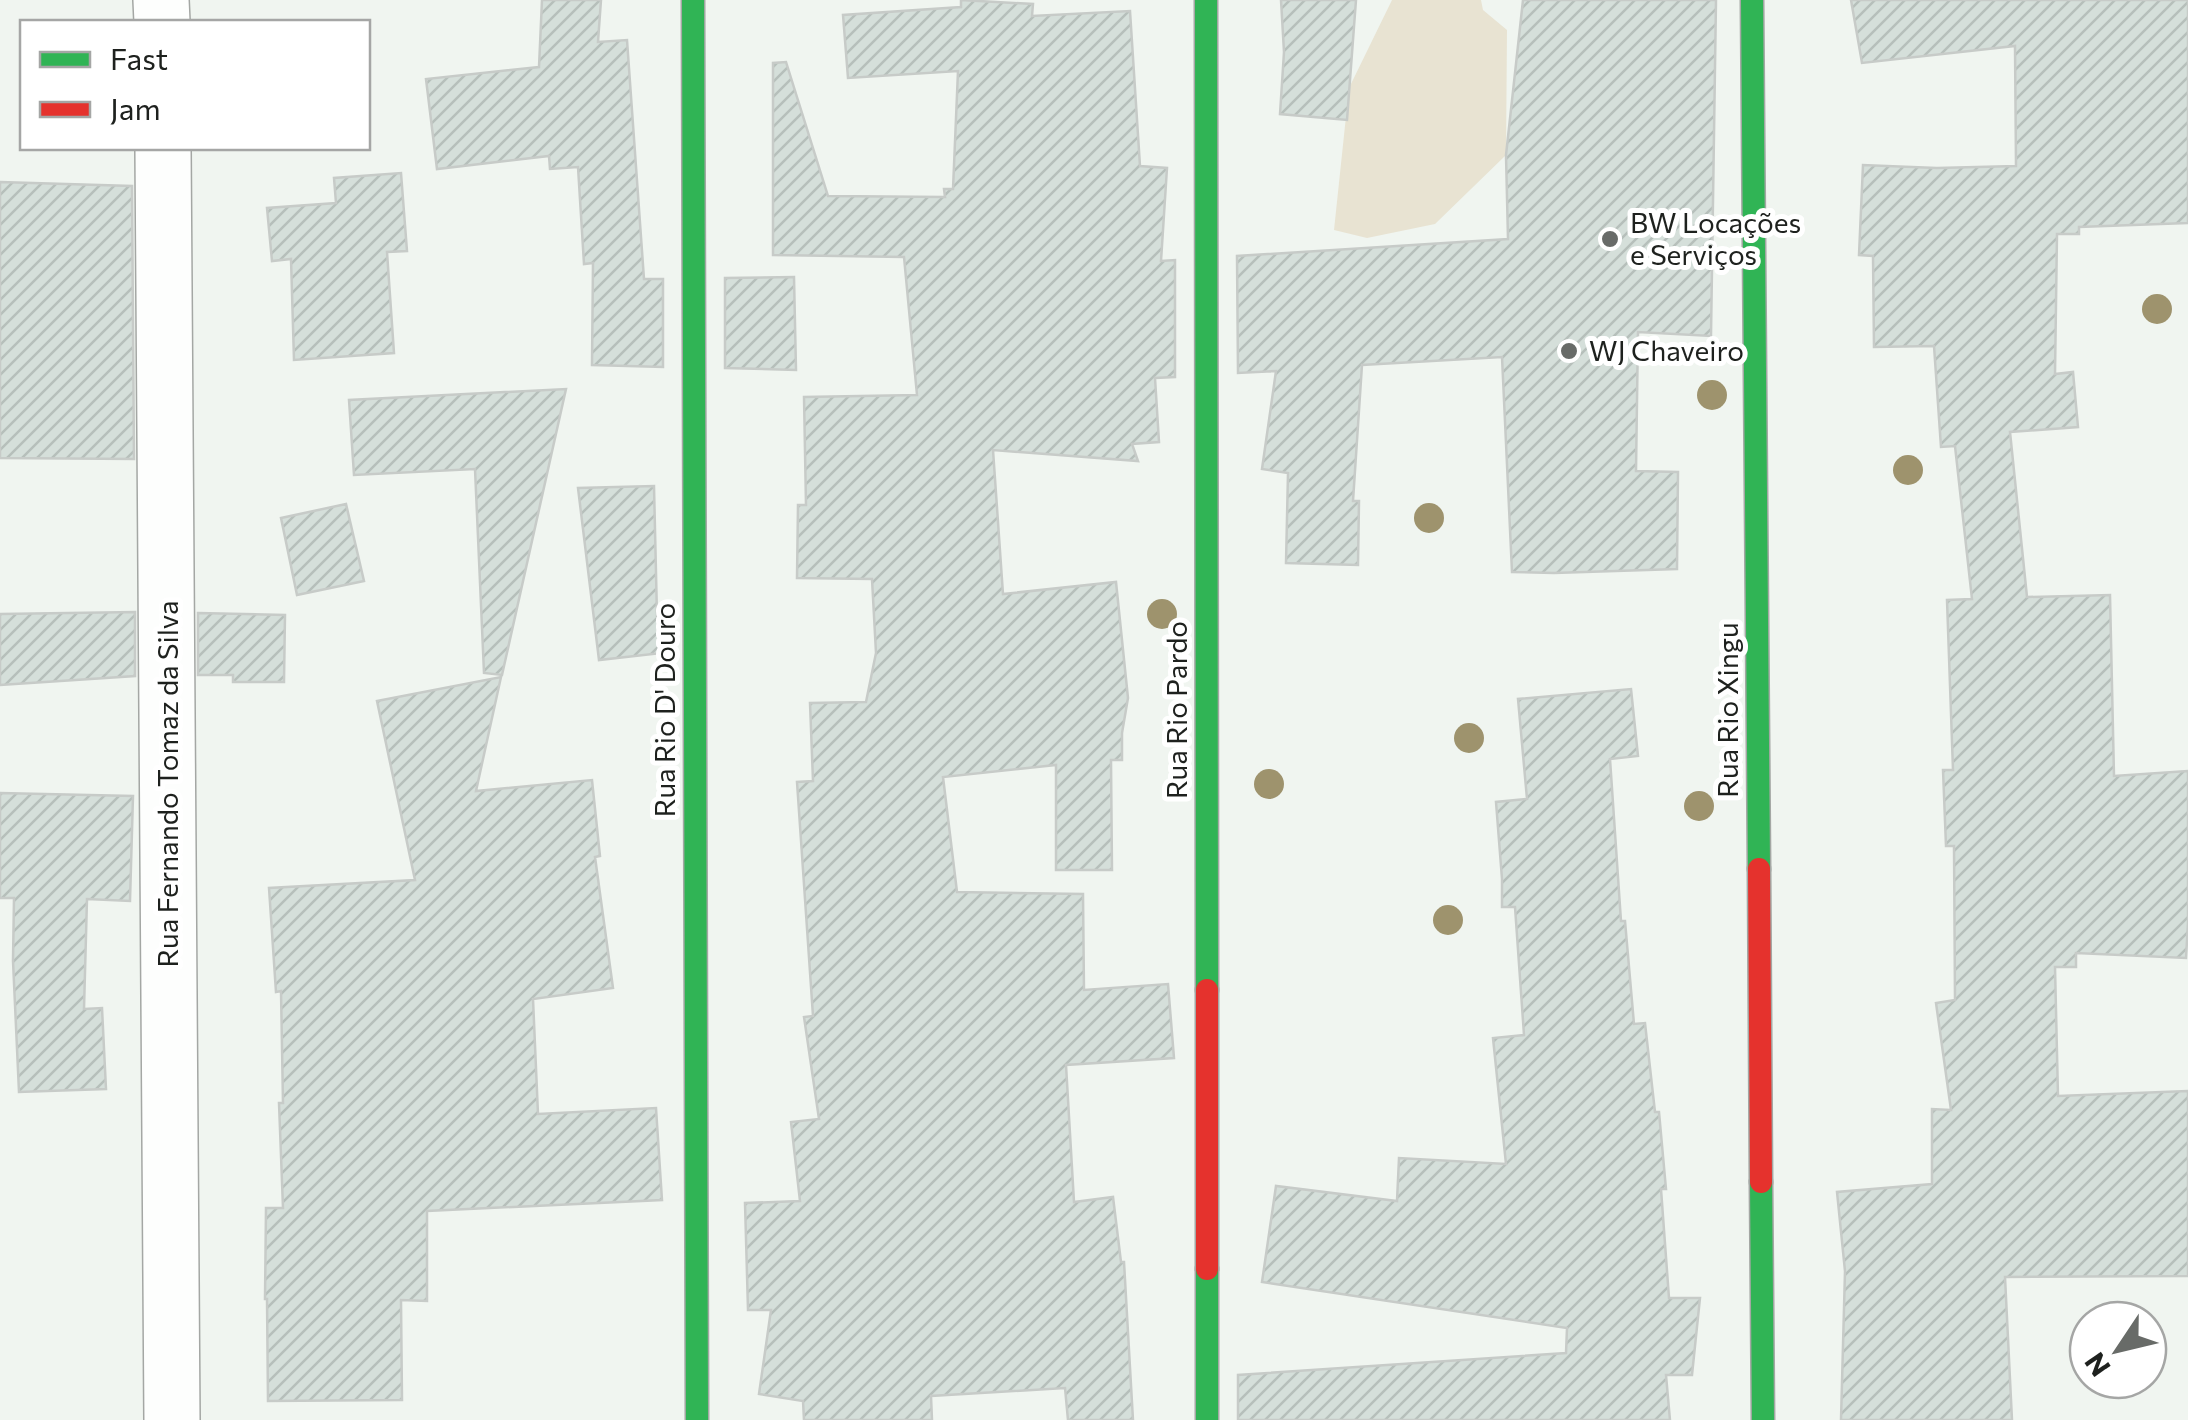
<svg xmlns="http://www.w3.org/2000/svg" width="2188" height="1420" font-family="Commissioner,sans-serif">
	<style>
		.green { fill: #e8e3d2 }
		.building { fill: url(#building-hatch); stroke: #c7cbc8; stroke-width: 2.5 }
		.lines { fill: none; stroke-linecap: round; stroke-linejoin: round }
		.street-casing { stroke: #a4a7a4; stroke-width: 58 }
		.fast-casing { stroke: #a4a7a4; stroke-width: 25 }
		.jam-casing { stroke: #a4a7a4; stroke-width: 25 }
		.street { stroke: #fdfefd; stroke-width: 55 }
		.fast { stroke: #30b455; stroke-width: 22 }
		.jam { stroke: #e5322d; stroke-width: 22 }
		.tree { fill: #9e936d }
		.poi-dot { fill: #686b68; stroke: #fff; stroke-width: 4 }
		.labels { text-anchor: middle; stroke-width: 10; stroke-linejoin: round; paint-order: stroke }
		.poi-label { font-size: 28px; fill: #1e211e; stroke: #fff; text-anchor: start }
		.street-label { font-size: 28px; fill: #1e211e; stroke: #fff }
	</style>
	<defs>
		<pattern id="building-hatch" width="6" height="6" patternUnits="userSpaceOnUse" patternTransform="scale(2.5)"><rect width="6" height="6" fill="#d5dfda"/><path d="M-1 1l2-2M0 6l6-6M5 7l2-2" fill="none" stroke="#b6bfbb"/></pattern>
	</defs>
	<rect width="100%" height="100%" fill="#f0f5f0"/>
	<path class="green" d="M1392,0H1481L1483,10L1507,30L1506,155L1435,224L1367,238L1334,230L1349,88Z"/>
	<g class="building">
		<path d="M542,0H601L598,42L627,40L644,279H663V367L592,365L593,263L584,264L578,167L550,169L549,156L437,169L426,79L539,67Z"/>
		<path d="M961,0L1033,4L1032,16L1130,11L1140,166L1167,168L1161,261L1175,260V377L1155,378L1159,442L1132,444L1138,461L993,450L1003,594L1116,582L1128,698L1122,733V760H1111L1112,870H1056V765L943,777L957,892L1083,894L1084,990L1168,984L1174,1058L1066,1065L1074,1202L1113,1197L1121,1262H1124L1133,1420H1068L1065,1388L931,1396L932,1420H804L803,1401L759,1394L771,1310H748L745,1203L800,1201L791,1122L819,1119L804,1017L813,1016L797,782L813,781L810,703L866,702L876,653L872,579L797,578L798,505H806L804,397L917,395L904,257L773,255V63L786,62L828,196L945,197L944,189H953L958,71L848,78L843,15L961,7Z"/>
		<path d="M1281,0H1356L1347,120L1280,114L1284,52Z"/>
		<path d="M1523,0H1716L1711,336L1638,332L1636,471L1678,472L1677,569L1554,573L1512,572L1502,357L1362,365L1353,501H1359L1358,565L1286,563L1288,473L1262,469L1276,371L1238,373L1237,256L1508,239L1506,155Z"/>
		<path d="M1851,0H2188V223L2079,227V234H2057L2055,374L2073,372L2078,427L2010,432L2027,597L2110,595L2114,776L2188,771V923L2186,958L2076,953V967H2055L2058,1096L2188,1091V1276L2005,1277L2012,1420H1841L1845,1271L1837,1192L1932,1184V1109L1951,1110L1936,1003L1955,1000L1954,846H1946L1943,770H1953L1947,600L1972,599L1955,446L1941,447L1934,346L1874,347L1873,256L1859,255L1863,165L1937,168L2016,166L2015,46L1862,63Z"/>
		<path d="M401,173L407,251L387,252L394,353L294,360L291,259L272,261L267,208L336,203L334,178Z"/>
		<path d="M0,182L132,186L134,459L0,458Z"/>
		<path d="M794,277L796,370L725,368V278Z"/>
		<path d="M566,389L502,675L484,673L475,469L354,475L349,400Z"/>
		<path d="M654,486L657,616L662,653L599,660L578,488Z"/>
		<path d="M346,504L364,581L297,595L281,518Z"/>
		<path d="M135,612V676L0,685V614Z"/>
		<path d="M198,613L285,615L284,682H233V675H198Z"/>
		<path d="M501,677L476,791L592,780L600,856L595,857L613,988L533,999L538,1114L656,1108L662,1200L427,1211V1301L401,1300L402,1400L268,1401L267,1299H265L266,1208H283L279,1103H283L281,991L276,992L269,888L415,880L377,701Z"/>
		<path d="M1631,689L1638,756L1610,759L1621,921H1625L1634,1024L1645,1023L1655,1112H1659L1666,1189H1661L1669,1298H1700L1692,1375H1666L1670,1420H1238V1375L1566,1353L1567,1328L1262,1282L1276,1186L1397,1201L1399,1158L1506,1164L1493,1038L1524,1035L1515,907H1502V879L1496,802L1527,799L1518,699Z"/>
		<path d="M0,793L133,796L130,901L87,899L84,1009L102,1008L106,1089L19,1092L13,961L14,898H0Z"/>
	</g>
	<g class="lines">
		<defs>
			<g id="street">
				<path d="M161,0L162,22"/>
				<path d="M163,148L172,1420"/>
			</g>
			<g id="fast">
				<path d="M693,0L697,1420"/>
				<path d="M1206,0L1207,990"/>
				<path d="M1752,0L1759,869"/>
				<path d="M1761,1182L1763,1420"/>
				<path d="M1207,1269V1420"/>
			</g>
			<g id="jam">
				<path d="M1759,869L1761,1182"/>
				<path d="M1207,990V1269"/>
			</g>
		</defs>
		<use href="#street" class="street-casing"/>
		<use href="#fast" class="fast-casing"/>
		<use href="#jam" class="jam-casing"/>
		<use href="#street" class="street"/>
		<use href="#fast" class="fast"/>
		<use href="#jam" class="jam"/>
	</g>
	<g class="tree">
		<circle cx="2157" cy="309" r="15"/>
		<circle cx="1712" cy="395" r="15"/>
		<circle cx="1908" cy="470" r="15"/>
		<circle cx="1429" cy="518" r="15"/>
		<circle cx="1162" cy="614" r="15"/>
		<circle cx="1469" cy="738" r="15"/>
		<circle cx="1269" cy="784" r="15"/>
		<circle cx="1699" cy="806" r="15"/>
		<circle cx="1448" cy="920" r="15"/>
	</g>
	<g class="poi-dot">
		<circle cx="1610" cy="239" r="10"/>
		<circle cx="1569" cy="351" r="10"/>
	</g>
	<g class="labels">
		<g class="poi-label">
			<text x="1630" y="233">BW Locações<tspan x="1630" dy="32">e Serviços</tspan></text>
			<text x="1589" y="361">WJ Chaveiro</text>
		</g>
		<g class="street-label">
			<text transform="translate(665 710) rotate(-90)" y="10">Rua Rio D' Douro</text>
			<text transform="translate(1177 710) rotate(-90)" y="10">Rua Rio Pardo</text>
			<text transform="translate(1728 710) rotate(-90)" y="10">Rua Rio Xingu</text>
			<text transform="translate(168 784) rotate(-90)" y="10">Rua Fernando Tomaz da Silva</text>
		</g>
	</g>
	<rect x="20" y="20" width="350" height="130" fill="#ffffff" stroke="#a5a6a5" stroke-width="2.5"/>
	<rect x="40" y="52" width="50" height="15" fill="#30b455" stroke="#a5a6a5" stroke-width="2.5"/>
	<text x="110" y="70" font-size="30" fill="#1e211e">Fast</text>
	<rect x="40" y="102" width="50" height="15" fill="#e5322d" stroke="#a5a6a5" stroke-width="2.5"/>
	<text x="110" y="120" font-size="30" fill="#1e211e">Jam</text>
	<g transform="translate(2118 1350) rotate(235)"><circle r="48" fill="#ffffff" stroke="#a5a6a5" stroke-width="2.5"/>
	<path d="M0-8L18 38L0 25L-18 38Z" fill="#686b68"/>
	<text y="-15" font-size="28" font-weight="bold" text-anchor="middle" fill="#1e211e">N</text>
	</g>
</svg>
